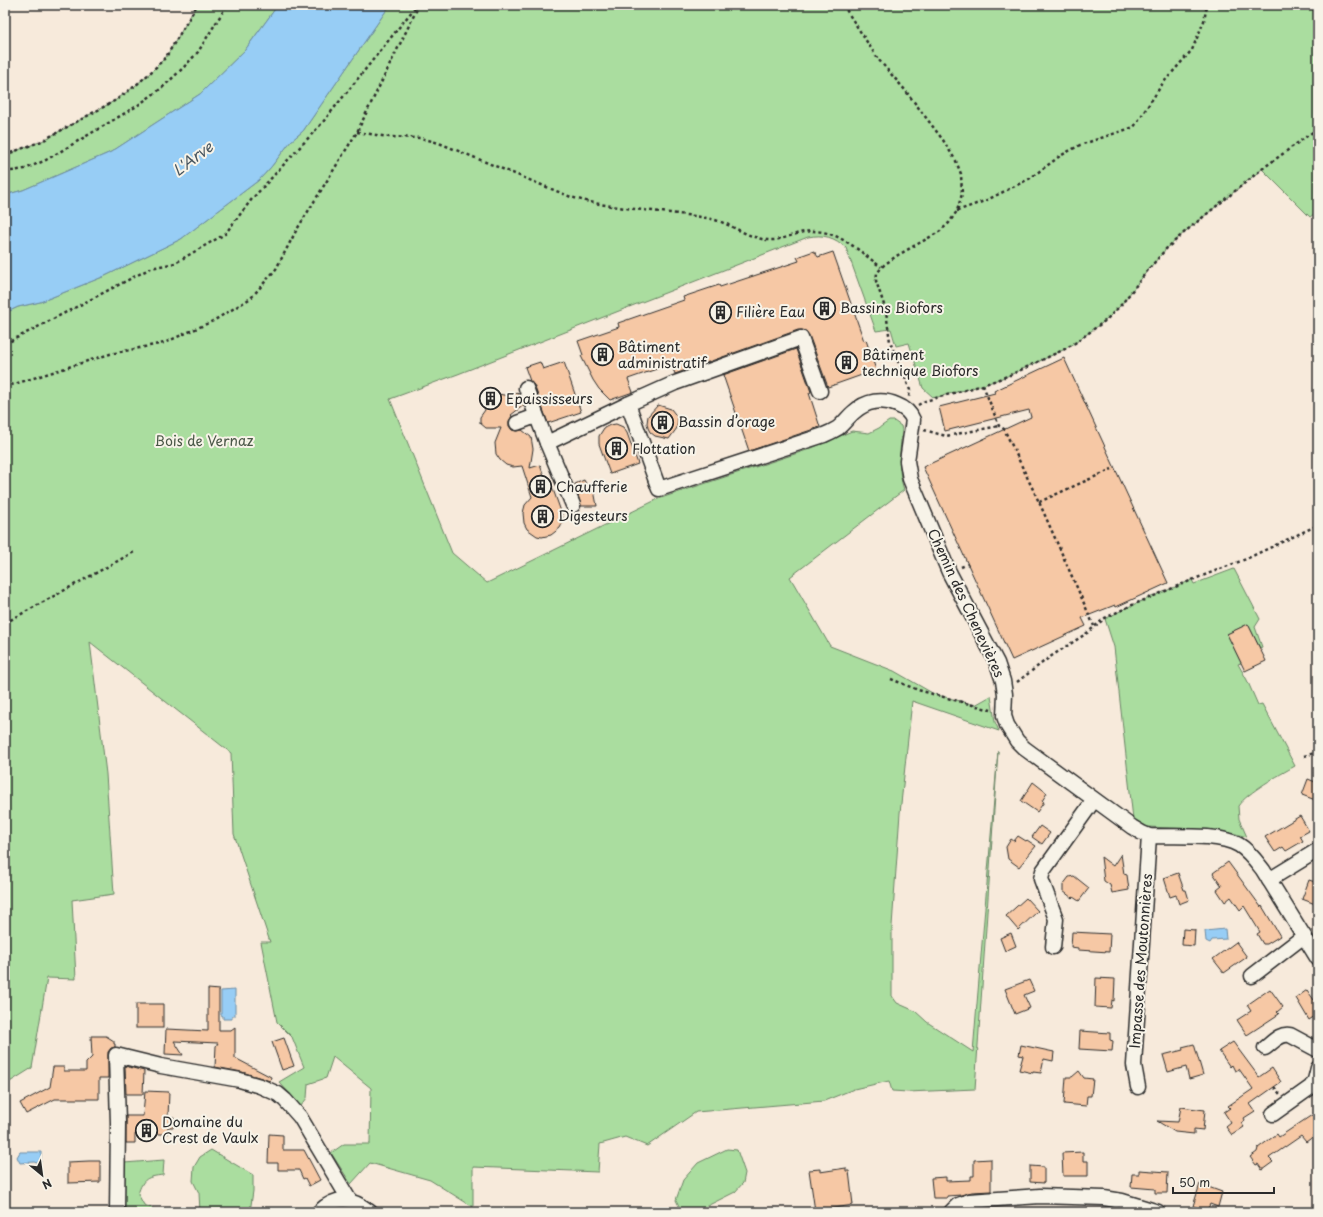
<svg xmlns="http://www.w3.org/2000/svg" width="1323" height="1217" font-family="'Playpen Sans',sans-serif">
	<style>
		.green { fill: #aadd9f; stroke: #6a8465 }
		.water { fill: #97cdf5; stroke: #6c8ca4 }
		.building { fill: #f6c8a5; stroke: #2b2b2b }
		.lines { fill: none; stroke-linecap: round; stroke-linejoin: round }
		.minor-casing { stroke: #2b2b2b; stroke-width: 17 }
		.path { stroke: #2b2b2b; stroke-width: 2.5; stroke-dasharray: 3 3; stroke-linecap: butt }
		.minor { stroke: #f7f3e8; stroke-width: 14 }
		.labels { text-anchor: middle; stroke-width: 4; stroke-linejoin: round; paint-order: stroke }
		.poi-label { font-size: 14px; fill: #2b2b2b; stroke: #f7f3e8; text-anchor: start }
		.park-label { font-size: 14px; fill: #4b5848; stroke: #f7f3e8 }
		.street-label { font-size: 14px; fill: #2b2b2b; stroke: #f7f3e8 }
		.water-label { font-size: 15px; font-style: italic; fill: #46545e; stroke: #f7f3e8 }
	</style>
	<rect width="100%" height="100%" fill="#f7eadb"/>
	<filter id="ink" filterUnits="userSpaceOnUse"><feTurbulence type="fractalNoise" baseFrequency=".025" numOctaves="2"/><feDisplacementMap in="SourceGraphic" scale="8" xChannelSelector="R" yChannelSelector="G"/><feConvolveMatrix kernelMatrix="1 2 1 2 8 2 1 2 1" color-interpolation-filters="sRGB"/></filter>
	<g filter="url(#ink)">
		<g class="green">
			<path d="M197,5H278L245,50L200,94L111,152L23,190L5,195V155L42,141L116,100L135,86L150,73L166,57Z"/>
			<path d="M390,5H1318V211L1310,217L1262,169L1186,231L1166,249L1148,270L1121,305L1106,320L1075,343L1063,350L1010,375L983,385L934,398L923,388L909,343L896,346L891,329L876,331L846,248C835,237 823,234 808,237L458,374L390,399L452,553L487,583L658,499L807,450L852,431L869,433L879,428L889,421H894L901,426L902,430C900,452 897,469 904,490L790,577L830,646L894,671L934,694L975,705L991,696L995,722L999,731L912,701L900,813L892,926V996L897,1003L915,1011L927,1022L973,1052L998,751L975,1089L908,1092L892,1091L889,1081L854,1089L824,1101L696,1112L647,1146L625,1137L600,1144L598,1172L473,1167V1207L430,1180L370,1163L351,1184L331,1153L344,1144H370L371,1088L333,1057L326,1078L308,1084L307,1098L301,1106L279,1082L304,1067L292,1037L277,1022L261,942H270L234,834L231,753L90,642L106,774L114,894L72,900L76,979L47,978L32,1068L5,1085V313L18,307L40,302L105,276L181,239L259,180L271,167L291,141L303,131Z"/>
			<path d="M1234,569L1260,619L1255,627L1262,647L1260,648L1248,624L1227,634L1241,663L1238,664L1247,680L1258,705L1262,704L1295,766C1279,775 1248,792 1238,806L1239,819L1247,837L1232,833L1195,829L1148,827L1133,819L1114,647L1105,619L1130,606L1192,580L1194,584Z"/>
			<path d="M727,1149L737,1150L745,1173L743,1183L735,1192L695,1212H682L676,1200L683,1180L698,1163Z"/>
			<path d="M211,1150L253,1175V1191L250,1212H200L199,1193L193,1181L194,1167L200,1157Z"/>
			<path d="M164,1160L163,1175C147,1177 143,1178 138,1194L144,1205L157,1210L159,1212H123L124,1163Z"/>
		</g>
		<g class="water">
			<path d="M278,5H390L303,131L291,141L271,167L259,180L181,239L105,276L40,302L18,307L5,313V195L23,190L111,152L200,94L245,50Z"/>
			<path d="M1225,929L1226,939L1212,940L1210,943L1206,941L1205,931Z"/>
			<path d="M235,990V1016H232V1019H223V1016L221,1015V991Z"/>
			<path d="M20,1152H41V1162L37,1163L34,1162L20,1163L17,1157Z"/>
		</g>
		<g class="building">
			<path d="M814,251L818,257L833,252L864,341L866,340L876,370L828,387L809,335L806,331L802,330H798L675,374L671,364L628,379L633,392L610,400L599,389L593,380L581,356L583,355L578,341L619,327L618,323L684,300L683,297L719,285L720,287L799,261L797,257Z"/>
			<path d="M796,349L811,392L809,393L820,427L749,451L723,375Z"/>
			<path d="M1064,358L1168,583L1116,607L1115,605L1082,618L1086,626L1012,660L923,467L1031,417L1029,410L945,431L939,407L995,393L994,391Z"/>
			<path d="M540,362L543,369L564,362L581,412L548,423L534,385L530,381L525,367Z"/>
			<path d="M487,391H492L498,394L509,396L515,393L519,394L524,405L511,415L512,416L509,421V426L512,430L516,431L522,430L531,437L533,449L530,468L540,465L545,479L549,478L564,520L560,528L551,535L542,537L537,536L527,529L524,523L523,513L525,505L532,497L522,466L513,467L506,465L500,460L496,454L495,443L501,428H486L480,423V417L485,410L484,406V404H481V397Z"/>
			<path d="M658,405L671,409L678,418L677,428L669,439L655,436L650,432L648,428L647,423L648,416Z"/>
			<path d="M616,424L623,427L627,433L638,464L610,474L599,444V436L604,428L610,425Z"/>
			<path d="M584,480L587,486L594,490L597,506H581L575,484Z"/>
			<path d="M1248,624L1266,661L1245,671L1227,634Z"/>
			<path d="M1308,779L1318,783V801L1302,795Z"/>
			<path d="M1033,782L1047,793L1042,801L1044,802L1037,812L1021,801Z"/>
			<path d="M1300,816L1309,831L1300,836L1303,841L1286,851L1283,847L1275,852L1265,837Z"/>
			<path d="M1040,826L1050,833L1042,844L1032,837Z"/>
			<path d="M1018,836L1026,841L1027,840L1036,846L1019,867L1008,859L1006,847L1011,839L1014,841Z"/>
			<path d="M1121,854L1124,874L1127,875L1129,890L1112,893L1110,885L1104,881L1101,857L1113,866Z"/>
			<path d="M1228,862L1261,907L1262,906L1280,936L1267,944H1263L1257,934L1260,932L1244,906L1240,910L1231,897L1225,902L1217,890L1222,886L1213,873Z"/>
			<path d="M1178,873L1184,890H1186L1189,900L1179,904L1176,895L1170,897L1164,878Z"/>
			<path d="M1074,876L1089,888L1079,901L1073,897L1072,898L1063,891V885L1069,877Z"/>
			<path d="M1309,880L1318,883V905L1302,899Z"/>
			<path d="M1026,898L1038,911L1018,930L1006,916Z"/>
			<path d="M1183,929L1195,930L1194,946L1182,945Z"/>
			<path d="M1072,932L1110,934L1109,952L1078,950V948L1071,947Z"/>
			<path d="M1011,933L1016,946L1005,951L1000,938Z"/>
			<path d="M1236,942L1247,957L1224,973L1213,959Z"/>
			<path d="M1096,978L1115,979L1114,1001L1112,1000L1111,1008L1095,1007Z"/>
			<path d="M1029,980L1034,991L1024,995L1030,1008L1015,1014L1005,989Z"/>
			<path d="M208,989L219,990V1030H231L235,1027V1058L271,1077L270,1081L242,1072L215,1067L216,1046L218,1043L174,1041L183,1055L165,1054L166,1029L208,1031Z"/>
			<path d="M1270,989L1283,1007L1277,1012L1279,1014L1247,1035L1237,1020L1251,1011L1247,1005Z"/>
			<path d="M1307,990L1314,1000L1318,997V1014L1309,1020L1296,998Z"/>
			<rect x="136" y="1004" width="27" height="24"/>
			<path d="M1080,1031L1110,1033V1040L1113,1041L1112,1051L1079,1049Z"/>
			<path d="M91,1036H106L114,1041V1044H115V1047L111,1048L108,1052V1078H99V1099H55L26,1114L20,1103L50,1087L53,1067H64V1071H86V1063L92,1057Z"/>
			<path d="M284,1038L294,1066L282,1070L272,1042Z"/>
			<path d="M1233,1042L1259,1077L1272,1068L1281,1082L1250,1104L1255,1111L1244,1118L1245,1120L1241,1123L1244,1127L1232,1135L1226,1127L1231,1123L1224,1112L1230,1108L1228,1106L1253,1089L1239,1069L1235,1071L1232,1065L1230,1067L1219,1051Z"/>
			<path d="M1194,1044L1203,1075L1189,1079L1186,1067L1168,1072L1163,1055L1183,1050L1182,1047Z"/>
			<path d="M1021,1045L1054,1052L1053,1061L1044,1059L1041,1073L1033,1072V1073L1019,1070L1023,1056L1019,1055Z"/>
			<path d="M125,1066L144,1071L143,1094H126Z"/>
			<path d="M1079,1071L1084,1078L1093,1079L1091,1096H1087L1086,1106L1064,1104L1066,1077H1072Z"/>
			<path d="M145,1091L169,1092L168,1117H174V1127H168L167,1134H135V1143H126V1116H143Z"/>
			<path d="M1181,1107L1205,1110L1203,1130L1194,1129V1134L1175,1132L1157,1121L1178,1122Z"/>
			<path d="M1318,1111V1133L1306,1142L1301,1136L1269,1158L1273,1162L1262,1170L1258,1164L1256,1165L1250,1157L1257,1152L1258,1148L1277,1134L1279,1137Z"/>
			<path d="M269,1134L283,1135V1150H304L320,1180L309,1186L305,1178L303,1179L299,1170H278V1163H268Z"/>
			<path d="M1083,1152V1161H1088V1176H1063L1062,1153Z"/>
			<path d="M991,1159V1191L972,1192L961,1195L947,1196V1198H933L931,1178L946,1177V1181L971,1180V1176H974V1160Z"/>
			<path d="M89,1161H100V1182L68,1183V1162Z"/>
			<path d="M1030,1166L1044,1167V1183L1030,1182Z"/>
			<path d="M846,1168V1171H849L853,1205L815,1211L809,1170L820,1169V1172Z"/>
			<path d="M1139,1170L1168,1172L1167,1193H1155V1189L1131,1187L1132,1174H1139Z"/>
			<path d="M1200,1184L1222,1192L1218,1207L1210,1204L1207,1211L1193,1206Z"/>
		</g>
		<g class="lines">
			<defs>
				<g id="minor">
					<path d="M526,388L547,443"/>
					<path d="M820,391L801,338L675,383L628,404L659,489L824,435C829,433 833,431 838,428C844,423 848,417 854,412C866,401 882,398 897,405C905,408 910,412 913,420L907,461L910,479L949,572L997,663L1003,681L1005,694L1004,716L1007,725L1017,741L1024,748L1132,827L1142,833L1149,836C1173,837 1218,833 1239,845C1249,851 1256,861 1263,870L1318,959"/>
					<path d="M517,423L536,416"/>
					<path d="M573,505L547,443L628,404"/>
					<path d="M1269,880L1318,850"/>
					<path d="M1053,947L1056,919L1041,879L1043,871L1094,800"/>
					<path d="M1252,976L1304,936"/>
					<path d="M1265,1048C1273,1042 1280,1033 1290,1035L1318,1050"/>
					<path d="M1138,1087L1134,1065L1149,836"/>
					<path d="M1273,1114L1311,1087L1315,1080L1318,1068"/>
					<path d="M117,1212L118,1123L116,1055L161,1066L240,1080L260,1086L278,1094L285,1100L300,1117L350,1201"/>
					<path d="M319,1212C337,1195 352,1198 370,1212"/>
					<path d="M951,1212L958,1205L969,1201L1040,1196L1104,1198L1122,1201L1158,1212"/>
				</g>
			</defs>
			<use href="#minor" class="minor-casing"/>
			<g class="path">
				<path d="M843,5L878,59L905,90L943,140L956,161L961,174L962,194L957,211L949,223L939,232L898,255L884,265L877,273L876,281L886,311L890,342L910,390L909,397"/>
				<path d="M357,132L389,137L421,138L439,143L571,197C603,207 637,209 670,213C685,215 700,216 715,220C733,225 750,239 769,240C780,241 793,234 804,232C834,226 859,251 881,267"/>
				<path d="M5,155L42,141L116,100L135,86L150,73L166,57L197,5"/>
				<path d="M5,172L25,169L46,160L137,106L162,88L183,68L198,52L227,5"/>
				<path d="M957,211L987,200L1029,179L1060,156L1080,145L1134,127L1163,83L1192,50L1204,21L1207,5"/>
				<path d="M5,344L151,268L175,263L225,234L252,199L323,122L417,5"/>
				<path d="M983,385L999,426L1004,429L1039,502L1094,626"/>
				<path d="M5,387L110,354L164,343L213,321L251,298L276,269L296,231L357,132L419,5"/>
				<path d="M918,405L925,401L983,385L1010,375L1063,350L1075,343L1106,320L1121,305L1148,270L1166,249L1186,231L1262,169L1318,128"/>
				<path d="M924,430L946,436L999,426"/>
				<path d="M1039,502L1112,469"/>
				<path d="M961,567L968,564"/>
				<path d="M5,623L134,552"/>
				<path d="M891,679L918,690L991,710"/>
				<path d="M1017,682L1050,657L1087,633L1105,618L1130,606L1192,580L1246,559L1318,525"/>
				<path d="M1304,756L1318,752"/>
				<path d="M1274,1087L1280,1094"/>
				<path d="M454,1210L455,1212"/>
			</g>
			<use href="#minor" class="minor"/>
		</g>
	</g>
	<defs>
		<symbol id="building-ring" viewBox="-11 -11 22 22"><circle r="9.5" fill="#f7f3e8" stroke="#2b2b2b" stroke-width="1.5"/><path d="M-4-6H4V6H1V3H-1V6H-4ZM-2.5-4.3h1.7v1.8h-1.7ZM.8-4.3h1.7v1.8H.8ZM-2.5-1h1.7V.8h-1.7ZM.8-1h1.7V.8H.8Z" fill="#2b2b2b"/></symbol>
	</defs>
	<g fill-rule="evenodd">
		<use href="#building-ring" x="812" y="296" width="25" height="25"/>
		<use href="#building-ring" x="708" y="300" width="25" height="25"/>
		<use href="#building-ring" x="590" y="342" width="25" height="25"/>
		<use href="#building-ring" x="834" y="350" width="25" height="25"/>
		<use href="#building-ring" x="478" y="386" width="25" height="25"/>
		<use href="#building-ring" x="650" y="410" width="25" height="25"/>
		<use href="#building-ring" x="604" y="436" width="25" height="25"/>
		<use href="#building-ring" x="528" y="474" width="25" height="25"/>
		<use href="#building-ring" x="530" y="504" width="25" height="25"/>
		<use href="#building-ring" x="134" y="1118" width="25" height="25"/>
	</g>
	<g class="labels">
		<g class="poi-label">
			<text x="840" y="313">Bassins Biofors</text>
			<text x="736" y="317">Filière Eau</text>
			<text x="618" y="352">Bâtiment<tspan x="618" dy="16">administratif</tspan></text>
			<text x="862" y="360">Bâtiment<tspan x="862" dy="16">technique Biofors</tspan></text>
			<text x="506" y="404">Epaississeurs</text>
			<text x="678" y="427">Bassin d’orage</text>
			<text x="632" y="454">Flottation</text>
			<text x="556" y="492">Chaufferie</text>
			<text x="558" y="521">Digesteurs</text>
			<text x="162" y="1127">Domaine du<tspan x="162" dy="16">Crest de Vaulx</tspan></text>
		</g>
		<g class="park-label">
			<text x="204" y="446">Bois de Vernaz</text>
		</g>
		<g class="street-label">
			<text transform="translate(966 603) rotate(65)" y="5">Chemin des Chenevières</text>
			<text transform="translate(1141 961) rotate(-86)" y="5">Impasse des Moutonnières</text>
		</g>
		<g class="water-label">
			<text transform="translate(193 159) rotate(-37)" y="5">L'Arve</text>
		</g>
	</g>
	<rect width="1323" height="1217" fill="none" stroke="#f7f3e8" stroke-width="20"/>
	<rect x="10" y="10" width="1303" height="1197" fill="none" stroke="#2b2b2b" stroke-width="1.5" filter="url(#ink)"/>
	<g transform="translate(42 1175) rotate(151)" stroke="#f7f3e8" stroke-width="3" paint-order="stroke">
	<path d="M0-3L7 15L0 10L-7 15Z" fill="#2b2b2b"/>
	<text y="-6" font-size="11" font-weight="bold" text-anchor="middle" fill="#2b2b2b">N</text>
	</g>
	<path d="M1173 1187v6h101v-6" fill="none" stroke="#2b2b2b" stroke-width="2"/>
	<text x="1179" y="1187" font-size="12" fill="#2b2b2b" stroke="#f7f3e8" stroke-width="3" paint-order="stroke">50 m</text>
</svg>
